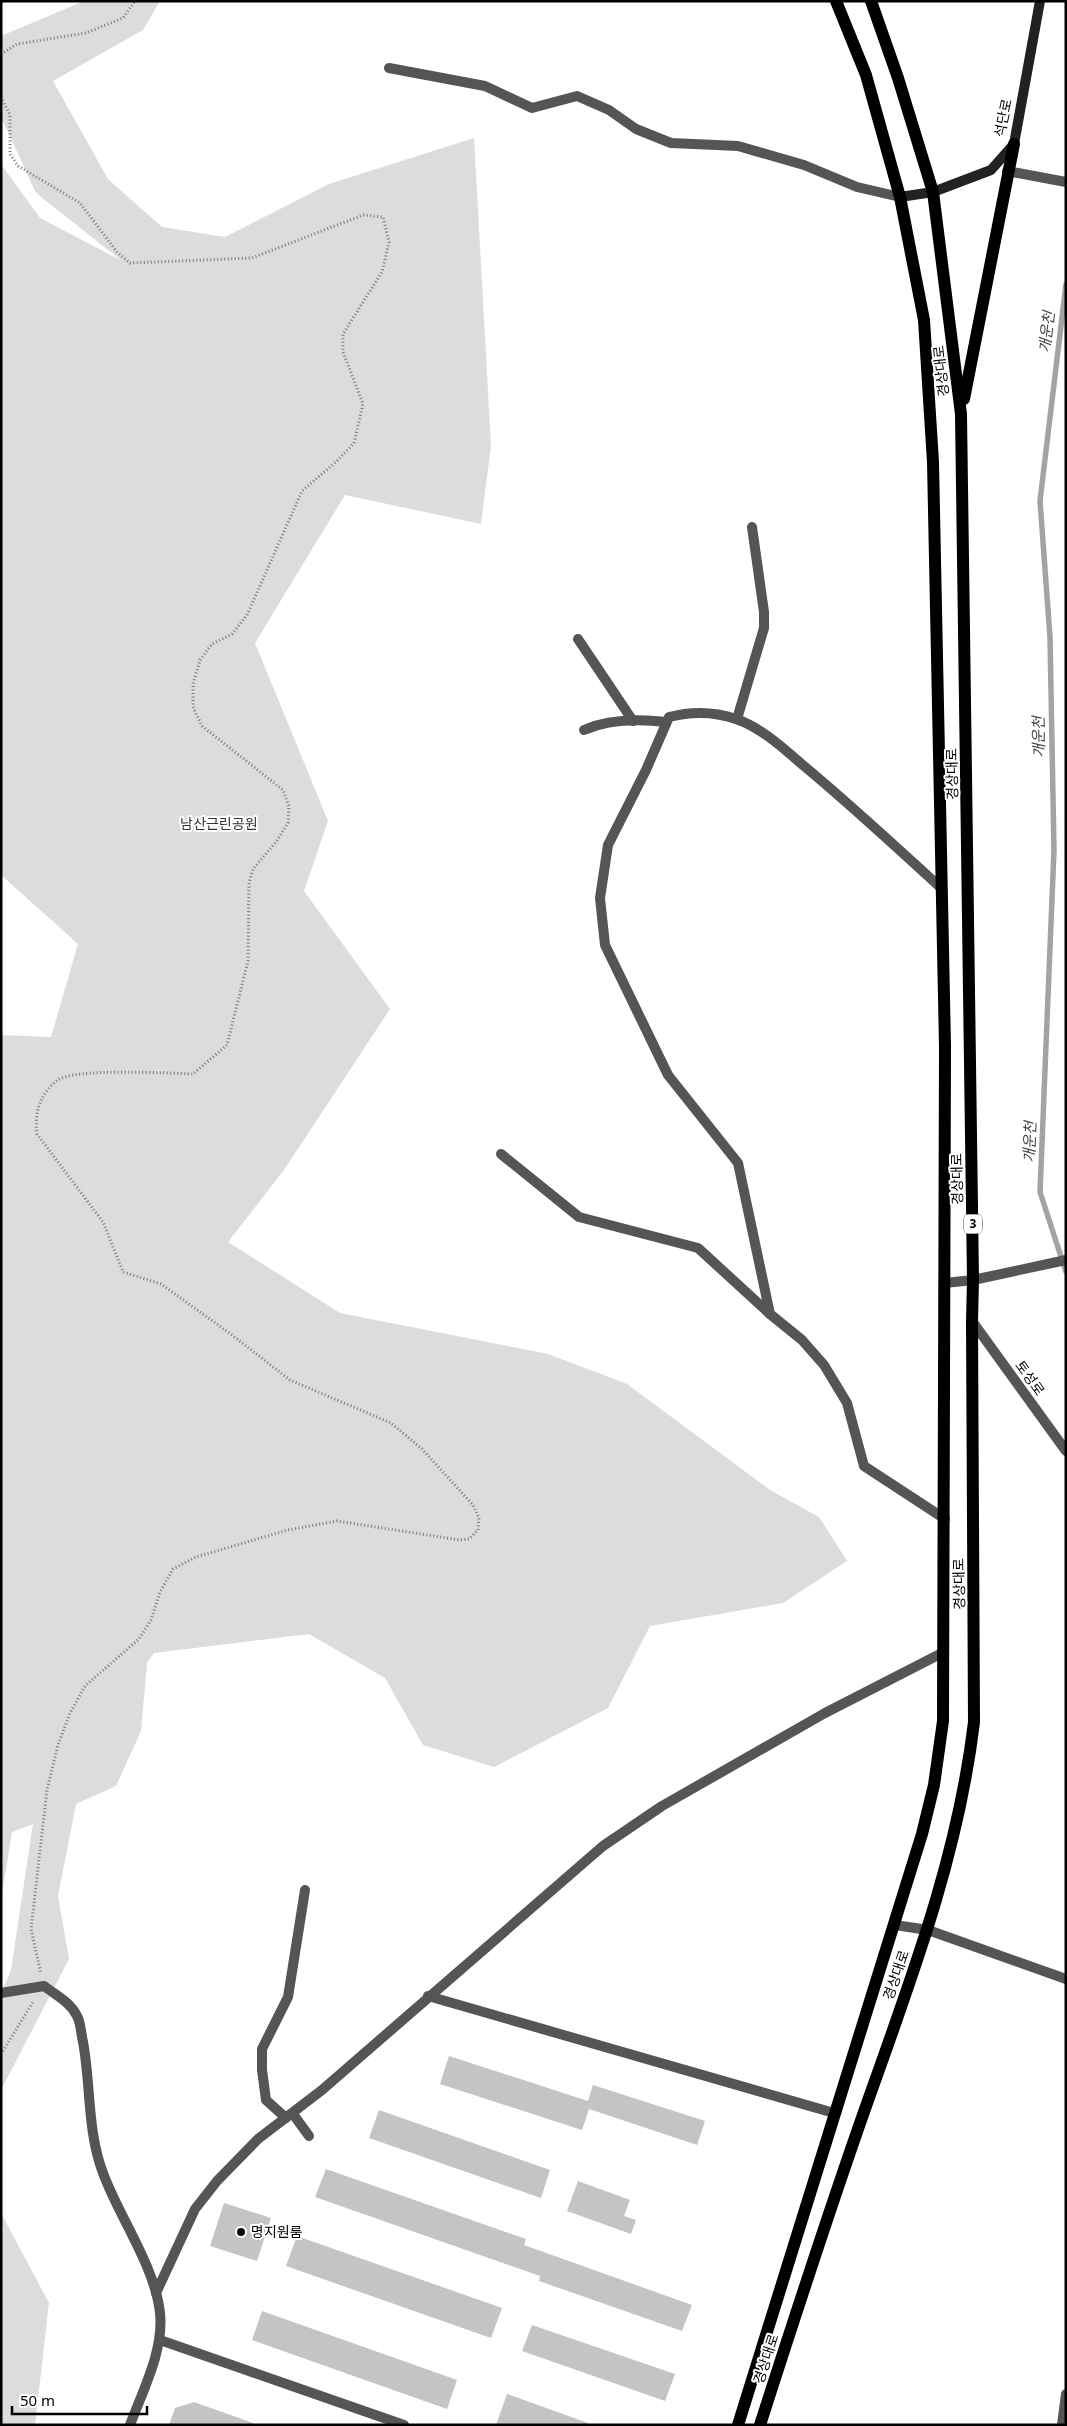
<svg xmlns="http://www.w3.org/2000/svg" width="1067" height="2426" font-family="'Noto Sans','Noto Sans KR',sans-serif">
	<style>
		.green { fill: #dcdcdc }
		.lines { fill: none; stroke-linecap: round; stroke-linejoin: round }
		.stream { stroke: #a3a3a3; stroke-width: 5.5 }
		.building { fill: #c4c4c4 }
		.path { stroke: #777; stroke-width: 3; stroke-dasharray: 1 2.5; stroke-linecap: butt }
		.service { stroke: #555; stroke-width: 10 }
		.minor { stroke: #555; stroke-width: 10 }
		.tertiary { stroke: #555; stroke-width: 10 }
		.secondary { stroke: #222; stroke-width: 10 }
		.primary { stroke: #000; stroke-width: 12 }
		.poi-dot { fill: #000; stroke: #fff; stroke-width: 2 }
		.labels { text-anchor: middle; stroke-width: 4; stroke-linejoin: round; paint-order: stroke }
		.shield { fill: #fff; stroke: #4c4c4c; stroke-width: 1 }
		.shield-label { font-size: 12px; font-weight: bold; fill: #000 }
		.street-label { font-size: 14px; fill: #000; stroke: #fff }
		.park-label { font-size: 14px; fill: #333; stroke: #fff }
		.poi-label { font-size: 14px; fill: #000; stroke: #fff; text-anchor: start }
		.water-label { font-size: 15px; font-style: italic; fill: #444; stroke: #fff }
	</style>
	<rect width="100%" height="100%" fill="#fff"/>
	<g class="green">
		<path d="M84,1H160L143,30L53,81L108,179L162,227L225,237L329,184L474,138L491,446L481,524L345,495L255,643L328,821L304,891L390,1009L284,1170L228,1242L340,1313L548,1354L627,1384L770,1490L819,1517L847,1561L783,1603L650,1626L608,1708L494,1767L423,1745L385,1678L309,1634L154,1653L147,1663L141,1731L116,1786L76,1804L58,1896L69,1959L1,2090V1994L11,1970L33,1824L12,1832L1,1900V1035L51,1037L78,944L1,875V164L40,218L122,261L36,193L1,117V36Z"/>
		<path d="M1,2213L49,2303L35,2425H1Z"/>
	</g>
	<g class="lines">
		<path class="stream" d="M1066,284L1040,501L1050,637L1054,850L1040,1192L1066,1272"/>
	</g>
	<g class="building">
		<path d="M449,2056L588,2101L593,2085L705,2121L697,2145L589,2109L582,2130L440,2084Z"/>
		<path d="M379,2110L550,2170L541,2198L369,2138Z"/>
		<path d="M326,2169L526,2239L524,2245L692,2305L682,2331L539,2281L540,2276L315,2197Z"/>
		<path d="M578,2181L630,2200L624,2216L636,2220L631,2234L567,2211Z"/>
		<path d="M224,2203L271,2218L257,2261L210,2246Z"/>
		<path d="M297,2236L502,2308L491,2338L286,2266Z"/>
		<path d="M262,2311L457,2380L447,2409L252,2340Z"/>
		<path d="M532,2325L675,2374L665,2401L522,2351Z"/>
		<path d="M507,2394L588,2423V2425H496Z"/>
		<path d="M194,2402L253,2423V2425H169L175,2408Z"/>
	</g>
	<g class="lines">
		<g class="path">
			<path d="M1,54L17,44L86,33L123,18L135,1"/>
			<path d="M1,97L10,115V154L18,166L80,203L117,252L130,263L252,258L363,215L383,217L389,242L382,272L343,334V352L363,404L354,443L337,461L302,491L247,615L232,634L212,644L200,660L193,684V707L202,726L283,790L289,806L288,823L276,842L253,869L249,883L248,961L227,1045L193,1074C169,1073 73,1068 58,1080C40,1093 34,1113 37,1134L103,1222L123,1272L161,1284L232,1335L290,1380L391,1423L422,1449L473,1505L479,1518L478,1530L469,1539L460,1540L337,1521L288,1530L196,1557L173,1569L160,1592L151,1620L139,1639L85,1686L70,1713L58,1745L47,1790L31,1929L41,1974"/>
			<path d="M1,2054L33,2002"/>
		</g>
		<g class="service">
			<path d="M578,639L633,721"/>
			<path d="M737,719L764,628V612L752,527"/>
			<path d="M584,730C609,719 639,719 666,722"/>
			<path d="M293,2114L309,2136"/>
		</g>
		<g class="minor">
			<path d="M389,68L485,86L532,108L577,96L609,110L636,129L671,143L738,146L804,165L857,187L900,197"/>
			<path d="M940,887C895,846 851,805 804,766C783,748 762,728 736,719C713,711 692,711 669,717L646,770L608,845L600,898L605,945L668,1075L738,1163L770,1314L802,1340L824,1365L847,1403L864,1466L945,1519"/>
			<path d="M501,1154L579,1217L698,1248L770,1314"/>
			<path d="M945,1283L973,1280L1066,1260"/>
			<path d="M895,1925L928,1930L1066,1979"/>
			<path d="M1,1993L44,1986C56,1995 70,2002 77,2016C81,2023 81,2034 83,2042C91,2085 87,2131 103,2173C119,2217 155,2266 160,2313C164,2350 143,2390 130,2425"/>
			<path d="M428,1996L834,2113"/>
			<path d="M286,2118L266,2100L262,2070V2049L288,1997L305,1890"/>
			<path d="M156,2293L195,2209L217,2181L258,2139L322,2090L603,1846L662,1806L825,1713L944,1652"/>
			<path d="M160,2340L404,2425"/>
		</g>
		<g class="tertiary">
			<path d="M1007,171L1066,182"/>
			<path d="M972,1321L1066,1451"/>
			<path d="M1062,2425L1066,2394"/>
		</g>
		<path class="secondary" d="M900,197L933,192L991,170L1014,144L1040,1"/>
		<g class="primary">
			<path d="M964,399L1014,144"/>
			<path d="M738,2425L922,1834L934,1785L943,1721L945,1046L933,462L924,320L900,197L866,75L836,1"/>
			<path d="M760,2425C794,2319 828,2214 865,2109C910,1982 958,1857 974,1722L972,1321L973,1280L961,414L933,192L898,78L871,1"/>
		</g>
	</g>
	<circle class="poi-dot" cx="241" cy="2232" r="5"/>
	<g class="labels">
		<rect class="shield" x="964" y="1214.5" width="18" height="19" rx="4"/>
		<g class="shield-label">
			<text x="973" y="1228">3</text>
		</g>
		<g class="street-label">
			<text transform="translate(1003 118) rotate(-78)" y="5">석단로</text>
			<text transform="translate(941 371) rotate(-96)" y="5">경상대로</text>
			<text transform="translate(952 774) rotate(-91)" y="5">경상대로</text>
			<text transform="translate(957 1179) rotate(-91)" y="5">경상대로</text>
			<text transform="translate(1030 1378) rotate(54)" y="5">토성로</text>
			<text transform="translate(959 1584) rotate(-91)" y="5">경상대로</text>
			<text transform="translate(896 1975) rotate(-71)" y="5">경상대로</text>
			<text transform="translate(766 2359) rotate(-72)" y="5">경상대로</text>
		</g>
		<g class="park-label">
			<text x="219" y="829">남산근린공원</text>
		</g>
		<g class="poi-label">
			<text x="251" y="2237">명지원룸</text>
		</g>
		<g class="water-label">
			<text transform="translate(1047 332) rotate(-83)" y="5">개운천</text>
			<text transform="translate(1039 737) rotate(-91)" y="5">개운천</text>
			<text transform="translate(1030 1142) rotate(-88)" y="5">개운천</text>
		</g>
	</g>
	<rect width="1067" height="2426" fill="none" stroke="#000000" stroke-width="5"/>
	<path d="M12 2406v8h135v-8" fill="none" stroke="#000000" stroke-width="2.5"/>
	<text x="20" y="2406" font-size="15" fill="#000000" stroke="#ffffff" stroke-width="4" paint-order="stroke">50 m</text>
</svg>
